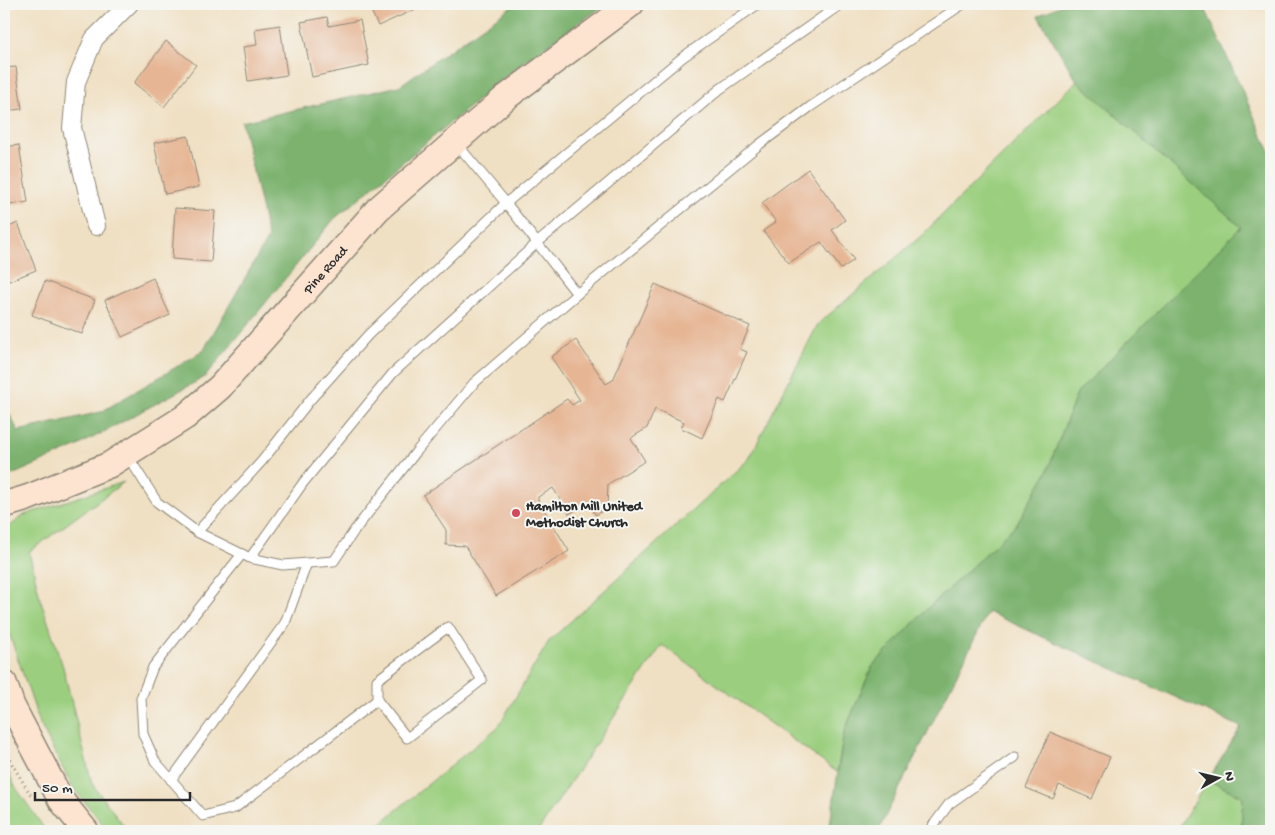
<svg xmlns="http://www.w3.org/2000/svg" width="1275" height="835" font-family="'Gochi Hand',sans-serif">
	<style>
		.green { fill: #9bcf7f; stroke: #637d55 }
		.forest { fill: #7cb26e; stroke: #546e4c }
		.building { fill: #e6b694 }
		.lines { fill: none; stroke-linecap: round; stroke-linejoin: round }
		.lane-casing { stroke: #8e8677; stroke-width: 11 }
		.street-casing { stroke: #8e8677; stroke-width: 20 }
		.secondary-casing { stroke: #8e8677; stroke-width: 28 }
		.path { stroke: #8e8677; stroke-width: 3; stroke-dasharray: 1 4; stroke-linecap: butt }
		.lane { stroke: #fff; stroke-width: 9 }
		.street { stroke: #fff; stroke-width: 18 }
		.secondary { stroke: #fde4d0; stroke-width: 25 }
		.poi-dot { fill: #d1495b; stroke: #f6f6f2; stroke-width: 2 }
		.labels { text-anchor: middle; stroke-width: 4; stroke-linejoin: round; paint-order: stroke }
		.street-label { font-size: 14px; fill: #2b2b2b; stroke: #f6f6f2 }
		.poi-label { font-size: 14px; font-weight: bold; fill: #2b2b2b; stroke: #f6f6f2; text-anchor: start }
	</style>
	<rect width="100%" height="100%" fill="#f6f6f2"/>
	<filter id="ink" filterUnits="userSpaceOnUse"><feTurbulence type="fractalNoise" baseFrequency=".02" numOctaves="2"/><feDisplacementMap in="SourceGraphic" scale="10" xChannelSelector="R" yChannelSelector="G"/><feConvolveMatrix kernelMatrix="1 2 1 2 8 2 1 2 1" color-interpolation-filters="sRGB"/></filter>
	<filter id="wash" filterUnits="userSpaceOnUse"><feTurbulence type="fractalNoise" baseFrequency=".0096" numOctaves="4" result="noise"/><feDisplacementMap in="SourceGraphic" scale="20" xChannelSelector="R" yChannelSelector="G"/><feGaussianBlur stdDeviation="1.12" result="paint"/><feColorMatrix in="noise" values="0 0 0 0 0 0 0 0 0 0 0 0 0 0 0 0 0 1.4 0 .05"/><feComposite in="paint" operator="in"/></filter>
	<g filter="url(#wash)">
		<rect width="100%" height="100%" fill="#f0e0c3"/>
		<g class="green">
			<path d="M1077,81L1242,227L1077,393L1047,472L1016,525L926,610L872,667L844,732L837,772L662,645L538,831H371L498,727L549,641L749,459L818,324L920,237Z"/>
			<path d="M124,482L29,552L40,598L63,667L92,784L128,831H108L72,786L40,724L4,618V531L24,515Z"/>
			<path d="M4,761L14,785L46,831H4Z"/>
			<path d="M1208,780L1243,797L1241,831H1177Z"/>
		</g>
		<g class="forest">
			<path d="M515,4H606L525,61L334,219L205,377L76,447L12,475L4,470V402L18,431L101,412L203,351L268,238L242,122L399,86Z"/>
			<path d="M1063,4H1203L1271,154V831H1241L1243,797L1208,780L1241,727L988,612L878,831H829L844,732L872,667L926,610L1016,525L1047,472L1077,393L1241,227L1077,81L1038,16Z"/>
		</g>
		<g id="blocks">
			<g class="building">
				<path d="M368,4H427L378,26Z"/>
				<path d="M327,17L329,26L360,20L369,65L312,77L301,22Z"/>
				<path d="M280,25L287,75L248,81L243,47L257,45L255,29Z"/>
				<path d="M166,41L196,65L164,107L134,83Z"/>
				<path d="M16,67L22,109L4,111V68Z"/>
				<path d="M188,136L199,187L165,194L154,143Z"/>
				<path d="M19,145L28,202L4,206V147Z"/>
				<path d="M808,169L845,220L832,230L854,260L841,269L821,242L789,263L763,231L776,222L762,203Z"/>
				<path d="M175,208L215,211L211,262L172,259Z"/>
				<path d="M18,223L36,270L4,283V229Z"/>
				<path d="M153,278L170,315L122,337L105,300Z"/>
				<path d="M45,281L95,300L82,334L32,315Z"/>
				<path d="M655,284L750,326L740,349L747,352L725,402L719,399L702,438L681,428L684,422L655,409L647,428L631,438L645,461L608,484L607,508L596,515L588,503L569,514L553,488L538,497V500L569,551L496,596L465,546L446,545V530L423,495L567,399L572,405L580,400L551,357L576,340L606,384L613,380Z"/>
				<path d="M1050,732L1110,757L1092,799L1059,785L1053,799L1026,788Z"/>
			</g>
		</g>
	</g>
	<g filter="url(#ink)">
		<use href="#blocks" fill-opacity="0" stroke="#8e8677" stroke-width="1"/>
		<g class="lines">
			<defs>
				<g id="lane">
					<path d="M456,143L506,203L577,294L760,144L810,107L963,4"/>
					<path d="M127,455L157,502L197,532L250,558L283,565L334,561L354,531L416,452L474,383L577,294"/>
					<path d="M197,532L262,461L310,400L368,335L506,203L683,57L758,4"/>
					<path d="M242,554L153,667L141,698L143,734L155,761L203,816L235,808L377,700V680L448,627L482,680L407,738L377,700"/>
					<path d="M250,558L303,483L393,373L537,243L720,89L841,4"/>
					<path d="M171,780L285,623L307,563"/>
					<path d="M929,831L949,804L1015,757"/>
				</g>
				<path id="street" d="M96,226L72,128L76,82L94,39L129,4"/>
				<g id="secondary">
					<path id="s1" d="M4,505L27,498L109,465L185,417L220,387L378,209L505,98L631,4"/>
					<path d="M4,683L12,706L61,800L86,831"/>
				</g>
			</defs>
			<use href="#lane" class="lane-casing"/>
			<use href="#street" class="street-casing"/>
			<use href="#secondary" class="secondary-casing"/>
			<path class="path" d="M4,751L32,797"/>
			<use href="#lane" class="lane"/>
			<use href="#street" class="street"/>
			<use href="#secondary" class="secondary"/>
		</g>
	</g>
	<circle class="poi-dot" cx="516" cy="513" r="5"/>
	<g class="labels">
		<g class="street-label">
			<text dy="5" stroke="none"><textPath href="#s1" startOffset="406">Pine Road</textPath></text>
		</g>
		<g class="poi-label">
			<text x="526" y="510">Hamilton Mill United<tspan x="526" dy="16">Methodist Church</tspan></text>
		</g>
	</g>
	<rect width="1275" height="835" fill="none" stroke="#f6f6f2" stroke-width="20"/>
	<g transform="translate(1218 778) rotate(82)" stroke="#f6f6f2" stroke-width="4" paint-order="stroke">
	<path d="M0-4L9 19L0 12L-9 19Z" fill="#2b2b2b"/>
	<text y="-8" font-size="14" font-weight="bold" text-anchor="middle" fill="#2b2b2b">N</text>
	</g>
	<path d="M35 792v8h155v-8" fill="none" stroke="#2b2b2b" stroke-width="2.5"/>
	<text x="42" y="792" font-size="15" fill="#2b2b2b" stroke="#f6f6f2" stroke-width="4" paint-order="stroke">50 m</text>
</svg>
